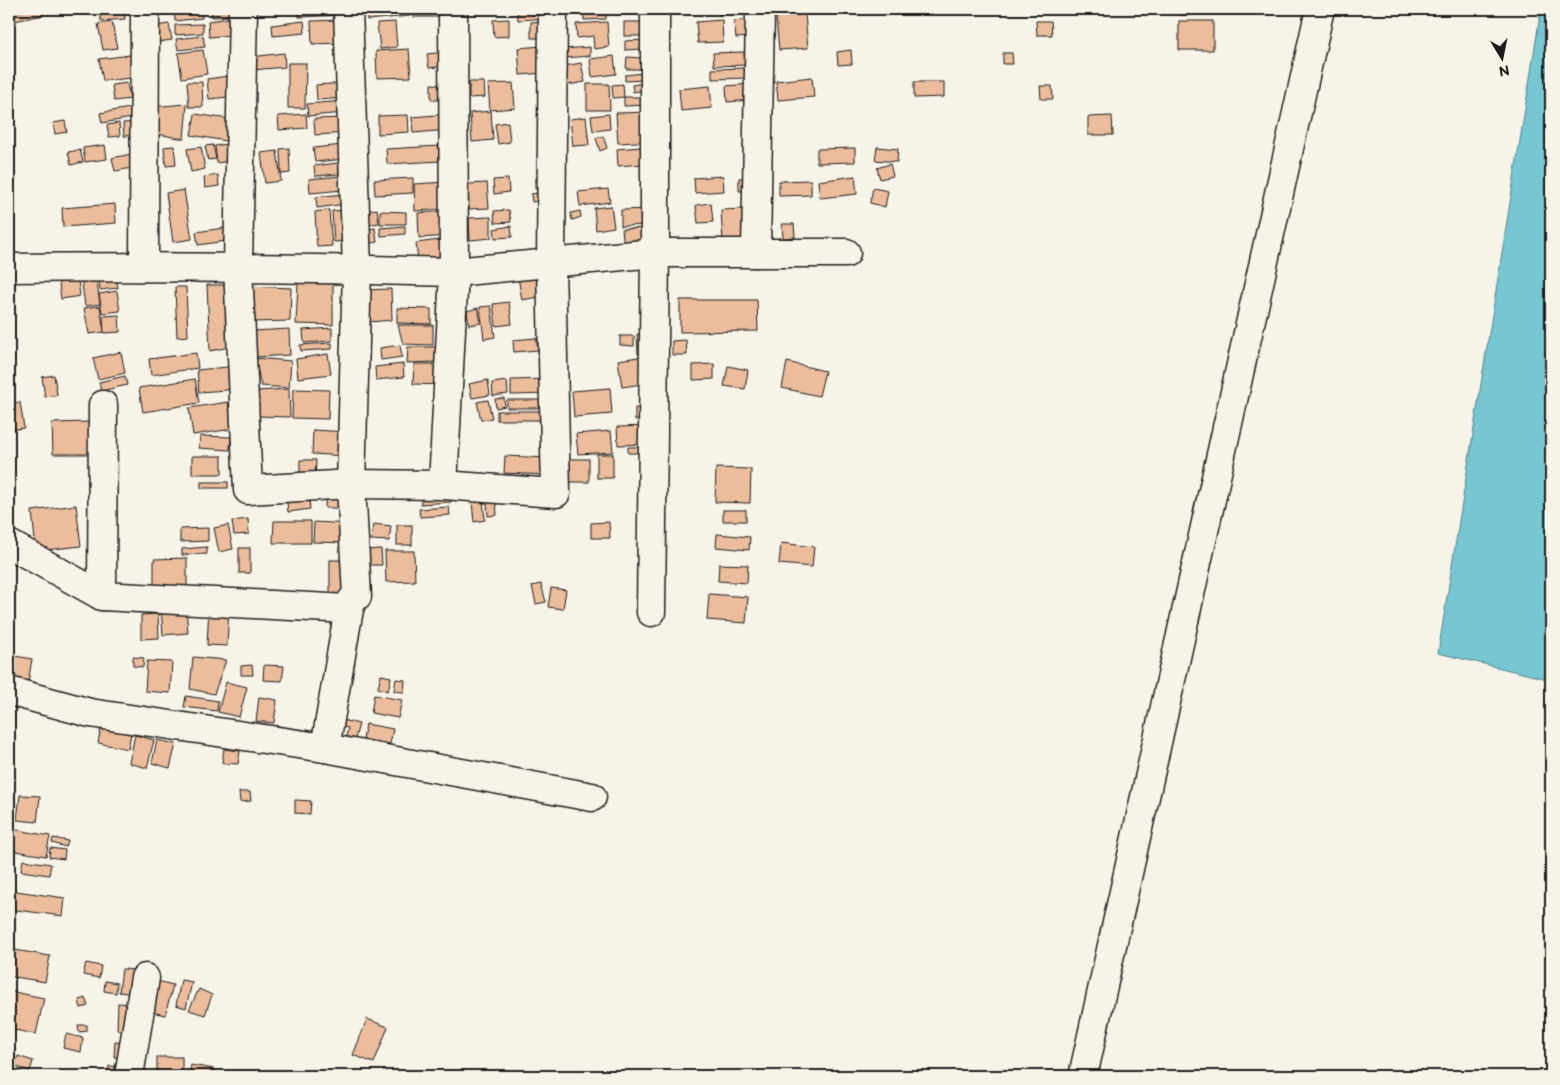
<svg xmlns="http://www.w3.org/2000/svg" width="1560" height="1085" font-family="'Balsamiq Sans',sans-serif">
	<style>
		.water { fill: #77c7d2; stroke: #538389 }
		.building { fill: #ecbd9c; stroke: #1c1c1c }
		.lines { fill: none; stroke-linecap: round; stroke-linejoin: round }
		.minor-casing { stroke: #1c1c1c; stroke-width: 31 }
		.minor { stroke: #f7f3e8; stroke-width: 28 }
	</style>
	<rect width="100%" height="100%" fill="#f7f3e8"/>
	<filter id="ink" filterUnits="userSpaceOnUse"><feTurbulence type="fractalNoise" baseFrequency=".02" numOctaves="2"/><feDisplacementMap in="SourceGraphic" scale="10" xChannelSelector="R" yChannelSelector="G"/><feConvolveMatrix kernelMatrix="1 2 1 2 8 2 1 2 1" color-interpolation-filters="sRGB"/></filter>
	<g filter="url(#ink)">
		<path class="water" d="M1541,9H1551V680L1438,653Z"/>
		<g class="building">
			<path d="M30,9H43L44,15L9,22V13Z"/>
			<path d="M47,9H78L48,14Z"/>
			<path d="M100,9H124L125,19L101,21Z"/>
			<path d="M174,9H201L202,18L175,21Z"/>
			<path d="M211,9H235L236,16L212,17Z"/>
			<path d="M299,9H342V15L299,17Z"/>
			<path d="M366,9H409L410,16L367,20Z"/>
			<rect x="414" y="9" width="35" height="8"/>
			<path d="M517,9H549L550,18L518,20Z"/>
			<path d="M583,9H606V19L584,20Z"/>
			<path d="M619,9H648V13L619,14Z"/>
			<rect x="719" y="9" width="30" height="5"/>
			<rect x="1131" y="9" width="22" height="3"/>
			<path d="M1178,9H1212V14L1179,15Z"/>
			<path d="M805,14L808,48L779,50L776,17Z"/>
			<path d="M238,17L240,34L209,37L208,21Z"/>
			<path d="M509,19V36L494,37L493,20Z"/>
			<path d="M344,20L345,43L312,44L311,21Z"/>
			<path d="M722,20L723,42L698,43L696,22Z"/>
			<path d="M749,20L751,37L736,38L734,21Z"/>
			<path d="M304,21L305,33L273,36L272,25Z"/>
			<path d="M547,21L548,38H531V22Z"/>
			<path d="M1036,21H1051L1052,35H1037Z"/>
			<rect x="1179" y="21" width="34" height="29"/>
			<path d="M112,22L117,48L103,50L98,24Z"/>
			<path d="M395,22L397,47L380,49L377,23Z"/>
			<path d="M607,22L609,47L594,49L593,36L577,38L576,24Z"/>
			<rect x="624" y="22" width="21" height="14"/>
			<path d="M169,24L172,40L158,42L156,26Z"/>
			<path d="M203,24V33L175,35V25Z"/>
			<path d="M203,36L205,47L178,50L176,39Z"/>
			<path d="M643,40V49L625,50V41Z"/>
			<path d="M542,46L544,73L520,75L518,48Z"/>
			<path d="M590,47V56L564,58L563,49Z"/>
			<path d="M409,49L411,77L377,78L376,51Z"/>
			<path d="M203,50L207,74L182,78L178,53Z"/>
			<path d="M851,50L852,64L838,65L837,52Z"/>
			<path d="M444,52L445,66L429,68L427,54Z"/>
			<path d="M744,52L745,65L714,66L713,53Z"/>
			<path d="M284,53L285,67L252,70L251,57Z"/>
			<path d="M1003,53H1012L1013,64H1003Z"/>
			<path d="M138,54L141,77L103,81L99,59Z"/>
			<path d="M614,56L616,74L592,77L590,59Z"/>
			<path d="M627,57L642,58V69H626Z"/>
			<path d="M288,63H306L305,108H288Z"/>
			<path d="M581,63L585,82L562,86L559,67Z"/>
			<path d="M747,68V78L712,79V69Z"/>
			<path d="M643,73V80L625,81V75Z"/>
			<path d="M235,75L237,96L209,99L207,79Z"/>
			<path d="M812,77L814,97L778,100L776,81Z"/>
			<path d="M187,82H202L203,107H189Z"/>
			<path d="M469,82H484L485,97L469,98Z"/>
			<path d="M914,82H944V97L914,98Z"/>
			<path d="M127,83L130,99L114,101L112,85Z"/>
			<path d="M345,83L346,98L317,100L316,85Z"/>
			<path d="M513,83L515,108L490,110L488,84Z"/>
			<path d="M644,83L645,90L633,92L632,85Z"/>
			<path d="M431,84L443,85L442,100H431Z"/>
			<path d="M587,84H609L610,110H587Z"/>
			<path d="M623,84L624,97L613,98L612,85Z"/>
			<path d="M750,84L751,100L727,102L726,86Z"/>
			<path d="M710,86L712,108L681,111L679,89Z"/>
			<path d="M1040,86H1052L1053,99H1041Z"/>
			<path d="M624,97H647V105L624,106Z"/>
			<path d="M344,101L345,113L308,116L307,104Z"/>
			<path d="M187,104L184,139L152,133L150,107Z"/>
			<path d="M130,108L132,118L102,123L100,113Z"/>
			<path d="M491,111L493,140L472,142L470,113Z"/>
			<path d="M653,112L654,141L618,143L616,113Z"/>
			<path d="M195,114L229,119L232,142L191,135Z"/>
			<path d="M306,114L307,128L279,130L278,116Z"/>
			<path d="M448,114L449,130L413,133L412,117Z"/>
			<path d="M609,114L610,129L593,131L591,116Z"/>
			<path d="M408,115L409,132L378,134V116Z"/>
			<path d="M1112,116L1113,135H1088V117Z"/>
			<path d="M586,117L589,145L573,146L570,119Z"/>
			<path d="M344,118L346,133L315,135L314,119Z"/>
			<path d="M65,121L67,132L55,134L53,123Z"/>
			<path d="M139,122L140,135L124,136L123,123Z"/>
			<path d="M508,122L510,142L498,144L495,124Z"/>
			<path d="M119,123L120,136L109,137L107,125Z"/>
			<path d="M603,136L607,148L600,151L596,138Z"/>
			<path d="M227,144L229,161L217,163L215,146Z"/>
			<path d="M105,145L107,159L85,162L83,148Z"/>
			<path d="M213,145L216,159L208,160L205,146Z"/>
			<path d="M343,145L345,159L315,162L313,148Z"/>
			<path d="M174,146L176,165L166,166L164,147Z"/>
			<path d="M439,146L440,161L387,164L386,149Z"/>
			<path d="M653,146L654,163L618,166L617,149Z"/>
			<path d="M201,147L205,169L191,172L187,149Z"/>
			<path d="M877,147L898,149L897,162L875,160Z"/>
			<path d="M289,148L290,173L281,174L280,149Z"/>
			<path d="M855,148V162L817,163V149Z"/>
			<path d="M80,150L83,162L71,165L68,152Z"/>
			<path d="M277,151L281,181L265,183L261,153Z"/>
			<path d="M136,153L138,167L115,171L112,158Z"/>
			<path d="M338,163L339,174L315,176L314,166Z"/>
			<path d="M890,164L893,176L880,179L877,168Z"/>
			<path d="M218,175L219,186L205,188L204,177Z"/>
			<path d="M342,176L343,190L310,193L309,179Z"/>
			<path d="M723,176L724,191L695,193L694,178Z"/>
			<path d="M855,176L857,194L820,198L818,181Z"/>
			<path d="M413,178V193L375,195L374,180Z"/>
			<path d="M739,178H753V190L739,191Z"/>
			<path d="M508,179L509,192L494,194L493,180Z"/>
			<path d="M535,179H548V188L535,189Z"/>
			<path d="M811,180V195L779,196V181Z"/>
			<path d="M446,182L447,209L415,211L414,184Z"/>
			<path d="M487,183L489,208L469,209L468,184Z"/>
			<path d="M873,188L888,191L885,207L870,203Z"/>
			<path d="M608,189L610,202L580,206L578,192Z"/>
			<path d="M184,190L192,239L173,242L166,193Z"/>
			<path d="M545,192L546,200L532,202L531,194Z"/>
			<path d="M344,194L345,204L317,208L316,197Z"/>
			<path d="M711,203L713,222L698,223L696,205Z"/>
			<path d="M115,204L116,223L63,227L62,208Z"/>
			<path d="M611,206L614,227L596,230L594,208Z"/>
			<path d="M377,209L379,223L367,225L365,211Z"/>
			<path d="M650,209L651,225L621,226V210Z"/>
			<path d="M744,209L746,242L723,243L721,210Z"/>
			<path d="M329,210L332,246L317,247L315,212Z"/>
			<path d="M346,210L348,241L334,242L332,211Z"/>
			<path d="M509,210L511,222L495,223L494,211Z"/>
			<path d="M380,211L406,212V224H380Z"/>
			<path d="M447,211L449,236L419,238L418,213Z"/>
			<path d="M580,211L581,217L572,220L571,213Z"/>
			<path d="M491,217V238L470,240L469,218Z"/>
			<path d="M782,224H794L795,237L783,238Z"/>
			<path d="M405,226V234L381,236L380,228Z"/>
			<path d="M511,226L512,237L495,238L494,229Z"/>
			<path d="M224,228L226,241L198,245L196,232Z"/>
			<path d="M375,228L377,242L367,244L365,230Z"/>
			<path d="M648,228L649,247L624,248L622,229Z"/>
			<path d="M448,239L449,257L418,260L416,243Z"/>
			<path d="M534,268L539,297L522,300L517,271Z"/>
			<path d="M77,272L80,296L61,299L58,275Z"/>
			<path d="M116,272L118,288L100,290L98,274Z"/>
			<path d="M96,275L100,304L85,306L81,277Z"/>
			<path d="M333,282V325L296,324L298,283Z"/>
			<path d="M207,285H228L229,347L210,351Z"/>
			<path d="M249,286L291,288L290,321L251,322Z"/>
			<path d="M175,287H186L188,336L177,337Z"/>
			<path d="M391,289L392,320L369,322L365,290Z"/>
			<path d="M117,291L120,311L102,313L99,294Z"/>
			<path d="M680,300H757L758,331L680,332Z"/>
			<path d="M509,302L512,324L496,326L493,304Z"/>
			<path d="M100,306L104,332L89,334L84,308Z"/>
			<path d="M491,306L495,337L484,339L480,307Z"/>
			<path d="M397,308L431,309V324L397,323Z"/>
			<path d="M478,308L481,323L469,325L467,311Z"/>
			<path d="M119,315L120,332L104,333L103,316Z"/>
			<path d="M398,325H433V345L403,344Z"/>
			<path d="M332,328V341L304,343L303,330Z"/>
			<path d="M289,329L290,355L256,357L254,331Z"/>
			<path d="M637,334H651V354H638Z"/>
			<path d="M620,336H634V346L620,345Z"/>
			<path d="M536,338L538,350L514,352L513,340Z"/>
			<path d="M686,340L687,355H672V341Z"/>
			<path d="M332,343V349L301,351L300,345Z"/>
			<path d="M400,345L402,357L381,360L380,348Z"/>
			<path d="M408,347H436V362L407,363Z"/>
			<path d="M121,352L125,373L98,379L93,358Z"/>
			<path d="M196,353L198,368L151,375L149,359Z"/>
			<path d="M328,354L331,374L298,378L296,359Z"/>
			<path d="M645,356L649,383L622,387L618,360Z"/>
			<path d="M255,358L291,361L289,388L261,386Z"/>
			<path d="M787,362L825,371L819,396L782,388Z"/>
			<path d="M403,364L404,377L376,380L375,367Z"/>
			<path d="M414,364H444V385L413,384Z"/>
			<path d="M714,364V379L693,380V365Z"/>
			<path d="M238,366L240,389L199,392L197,370Z"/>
			<path d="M728,366L748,370L745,389L724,386Z"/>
			<path d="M54,375L57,395L45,397L42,377Z"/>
			<path d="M125,376L127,385L101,391L99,382Z"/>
			<path d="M195,379L199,403L143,412L139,388Z"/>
			<path d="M551,379V394L511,395V380Z"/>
			<path d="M488,380L490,395L472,398L469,384Z"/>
			<path d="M507,381L508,394L493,396L492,383Z"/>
			<path d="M610,388L612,414L574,417L572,391Z"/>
			<path d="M289,389L290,417L257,416L256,391Z"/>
			<path d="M293,389L329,390L328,419L292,418Z"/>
			<path d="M504,398L505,406L496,408L495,399Z"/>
			<path d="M488,400L492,418L481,420L477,402Z"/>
			<path d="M507,400H550L549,408H507Z"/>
			<path d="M20,402L24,428L9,430V404Z"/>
			<path d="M228,402L232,429L193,435L189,408Z"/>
			<path d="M635,408H649V419L635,420Z"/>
			<rect x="497" y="411" width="44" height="9"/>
			<path d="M90,422V454H53L52,423Z"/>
			<path d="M650,426L651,444L618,445L617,427Z"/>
			<path d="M313,430L348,432L347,456L312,454Z"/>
			<path d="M611,431L613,452L578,454L576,434Z"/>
			<path d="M200,436L231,437L230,450L199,448Z"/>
			<path d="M628,447H649L650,453H628Z"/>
			<rect x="597" y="454" width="16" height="24"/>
			<rect x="192" y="456" width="30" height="18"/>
			<path d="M505,456L549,458V475L504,473Z"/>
			<rect x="568" y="459" width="21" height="23"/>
			<path d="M300,460H316L315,477L300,476Z"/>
			<path d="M716,468L751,469L750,503L715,502Z"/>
			<rect x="201" y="482" width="27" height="6"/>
			<path d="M495,489L497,515L488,516L486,490Z"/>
			<path d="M13,490V500H9V491Z"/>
			<path d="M308,490L310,509L288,512L286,493Z"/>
			<path d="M451,490V502L421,504L420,492Z"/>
			<path d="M482,491L485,520L474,522L471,492Z"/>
			<path d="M326,492L347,493V508H325Z"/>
			<path d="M76,505L81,546L36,551L32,511Z"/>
			<path d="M449,507L450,515L420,517L419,509Z"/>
			<rect x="723" y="510" width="23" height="11"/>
			<path d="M248,519L249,534L234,535L232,521Z"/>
			<path d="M274,521H311V543H273Z"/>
			<path d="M314,522L350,524V543L313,542Z"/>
			<path d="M609,522L610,538H591V523Z"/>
			<path d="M373,524L391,526L389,541L371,540Z"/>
			<path d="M228,525L233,549L219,552L214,528Z"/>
			<rect x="397" y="525" width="15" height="20"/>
			<path d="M208,528V541L180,542V529Z"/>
			<path d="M717,534L750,537L749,550L716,547Z"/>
			<path d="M781,543L814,547L812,567L779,564Z"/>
			<path d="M207,547V554L182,555V549Z"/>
			<rect x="239" y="548" width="11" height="25"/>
			<path d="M381,549L382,565H368L367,550Z"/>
			<path d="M385,551H414L415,581L386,582Z"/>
			<path d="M187,558V593L154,594V559Z"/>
			<rect x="330" y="560" width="21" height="34"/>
			<path d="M719,564L748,565L747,583L718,581Z"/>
			<path d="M541,584L546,602L536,604L532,586Z"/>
			<path d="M551,588L566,590L563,609L548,607Z"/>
			<path d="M709,594L748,597L746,623L707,620Z"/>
			<path d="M186,606L188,633L163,635L161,608Z"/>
			<path d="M209,606L229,607L227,646L207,645Z"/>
			<path d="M158,614L159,638L141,639V615Z"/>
			<path d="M9,655L32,659L28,682L9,678Z"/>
			<path d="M133,657L144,658L143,667L133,666Z"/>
			<path d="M193,657L226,660L214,694L190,689Z"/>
			<path d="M147,661L172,662L170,693L145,691Z"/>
			<path d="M252,665L253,675H241V666Z"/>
			<path d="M264,665L284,666L282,681L263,680Z"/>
			<path d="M381,675L391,677L388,691L378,688Z"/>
			<path d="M396,679L405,680L404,692L394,691Z"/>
			<path d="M226,682L247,687L239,717L218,712Z"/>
			<path d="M374,695L402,700L398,718L371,713Z"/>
			<path d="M186,696L218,701L217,711L184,707Z"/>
			<path d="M259,697L277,700L274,723L256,721Z"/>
			<path d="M342,720L359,724L355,739L346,737L348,728L340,726Z"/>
			<path d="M366,724L393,729L390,744L363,739Z"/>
			<path d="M101,727L131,734L128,749L98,743Z"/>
			<path d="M135,735L154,740L147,768L129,763Z"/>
			<path d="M157,740L176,744L170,768L152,763Z"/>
			<path d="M224,749L240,751L238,764L222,763Z"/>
			<path d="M239,792H250L251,801L240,802Z"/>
			<path d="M20,795L40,796L37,822L17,820Z"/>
			<path d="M295,800L311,801L310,814L295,813Z"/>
			<path d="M12,829L50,836L46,856L9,850Z"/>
			<path d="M53,838L68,841L66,847L52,843Z"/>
			<path d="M50,848L65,850L64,859L49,857Z"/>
			<path d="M9,859L14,860L12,883H9Z"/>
			<path d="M23,860L51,864L49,875L21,871Z"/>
			<path d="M9,890L65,898L63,916L9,909Z"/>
			<path d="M9,949L50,956L45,982L9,976Z"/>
			<path d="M86,963L101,966L99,978L83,975Z"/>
			<path d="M122,969L137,970L134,994L119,992Z"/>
			<path d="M153,980L173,985L165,1015L147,1011Z"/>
			<path d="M181,980L192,982L186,1008L176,1005Z"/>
			<path d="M105,981L117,983L116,993L104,991Z"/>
			<path d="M199,989L212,995L205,1015L189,1010Z"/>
			<path d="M9,991L44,998L36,1034L9,1029Z"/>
			<path d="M85,998L88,1006L81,1008L79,1000Z"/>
			<path d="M118,1003L131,1004L130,1030H117Z"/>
			<path d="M367,1019L388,1027L374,1063L353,1055Z"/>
			<path d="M78,1025H87V1031L79,1032Z"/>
			<path d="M66,1034L83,1038L81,1052L63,1048Z"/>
			<path d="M115,1041L126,1042L125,1058L114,1057Z"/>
			<path d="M18,1056L33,1061L30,1071L14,1066Z"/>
			<rect x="157" y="1057" width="25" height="19"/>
			<path d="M191,1065L214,1069L213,1076H189Z"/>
			<path d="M109,1066L124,1067L123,1076H108Z"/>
			<path d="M15,1071L33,1075L32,1076H14Z"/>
		</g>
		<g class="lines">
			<defs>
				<g id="minor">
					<path d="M453,9L454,272L655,253H846"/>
					<path d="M756,253L760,9"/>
					<path d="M144,267L145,9"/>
					<path d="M9,268C157,266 306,268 454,272L443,485L351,484L248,490L238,267L243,9"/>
					<path d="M103,405L102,596L349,609L352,600L357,596L351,484L357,269L348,9"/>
					<path d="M443,485L556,493L551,265L553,9"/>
					<path d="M9,544L102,596"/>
					<path d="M651,612L655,253V9"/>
					<path d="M9,691L90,713L325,748L349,609"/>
					<path d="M325,748L592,797"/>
					<path d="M129,1076L145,978"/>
					<path d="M1083,1076L1320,9"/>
				</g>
			</defs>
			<use href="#minor" class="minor-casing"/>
			<use href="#minor" class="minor"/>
		</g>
	</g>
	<rect width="1560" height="1085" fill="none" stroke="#f7f3e8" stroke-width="30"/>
	<rect x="15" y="15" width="1530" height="1055" fill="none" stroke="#1c1c1c" stroke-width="2" filter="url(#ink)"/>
	<g transform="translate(1502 58) rotate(170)" stroke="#f7f3e8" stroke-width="4" paint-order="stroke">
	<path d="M0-4L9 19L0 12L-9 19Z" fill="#1c1c1c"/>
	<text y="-8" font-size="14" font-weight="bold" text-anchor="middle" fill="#1c1c1c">N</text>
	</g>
</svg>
